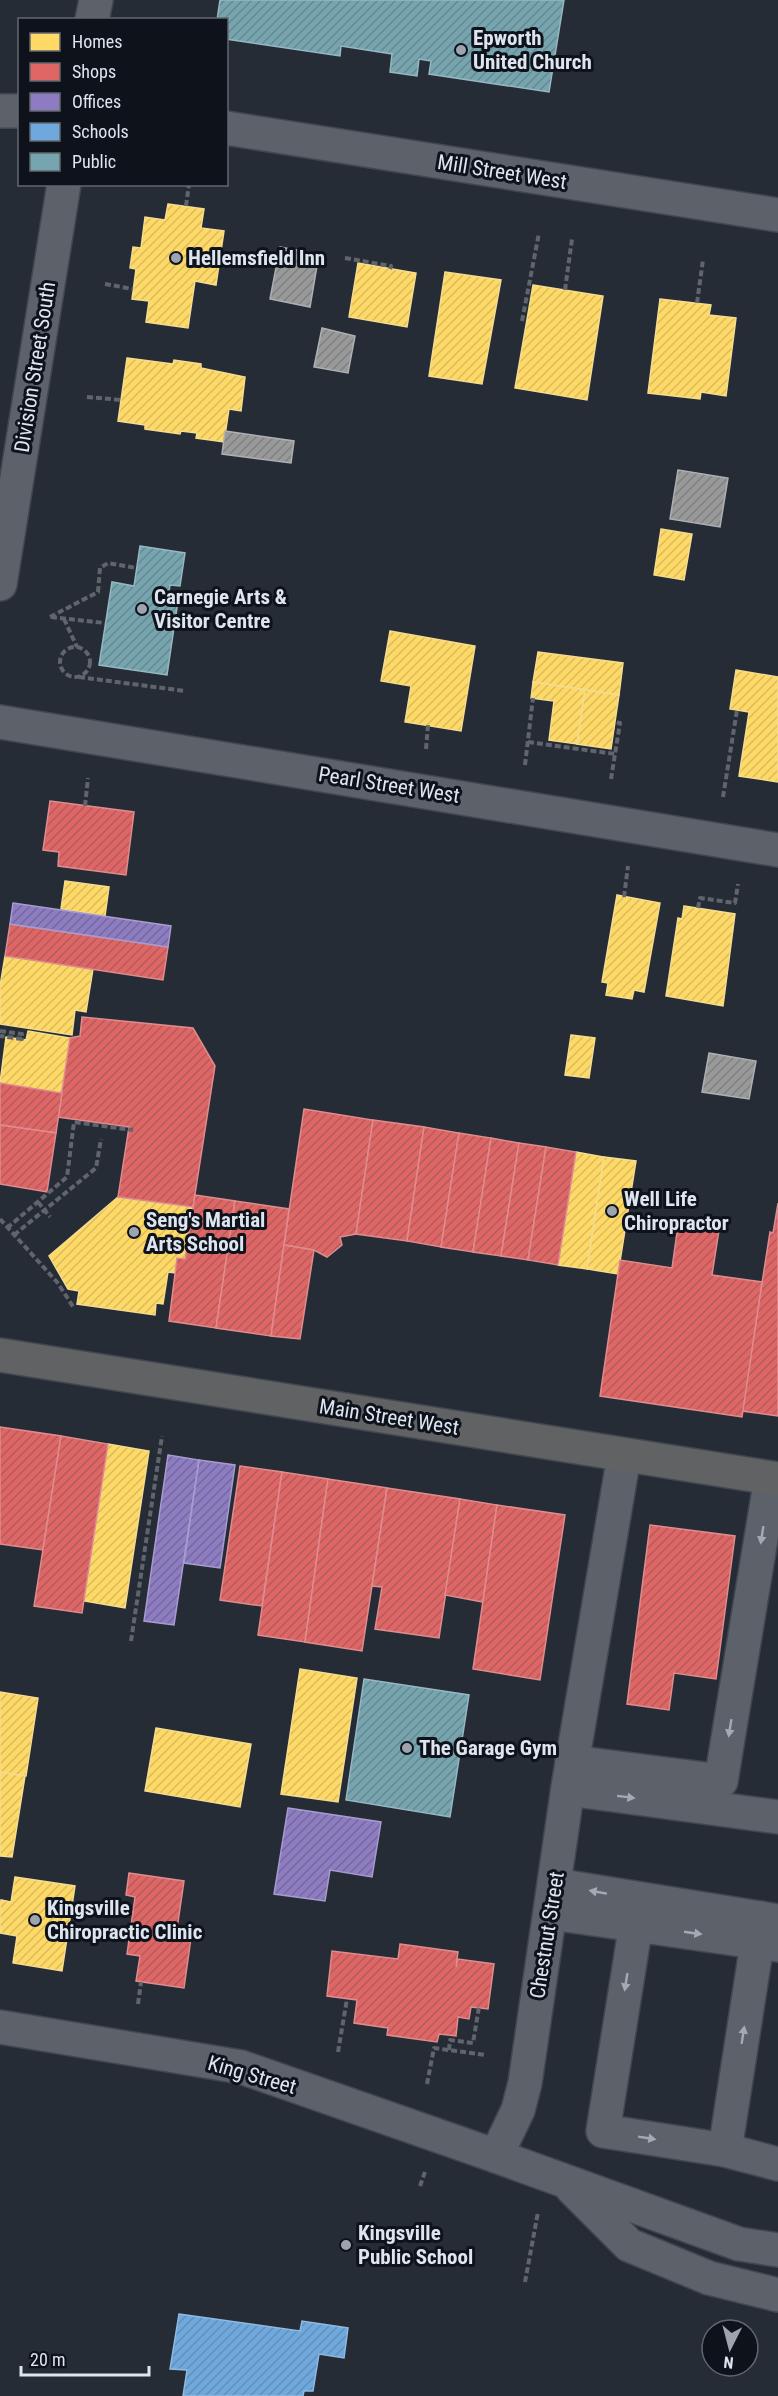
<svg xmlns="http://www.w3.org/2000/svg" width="778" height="2396" font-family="'Roboto Condensed',sans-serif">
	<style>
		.homes { fill: url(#homes-hatch); stroke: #f5dd8f; stroke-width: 1.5 }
		.shops { fill: url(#shops-hatch); stroke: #df8c8f; stroke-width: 1.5 }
		.offices { fill: url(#offices-hatch); stroke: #a69cd0; stroke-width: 1.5 }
		.schools { fill: url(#schools-hatch); stroke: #90bae2; stroke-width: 1.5 }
		.public { fill: url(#public-hatch); stroke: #95b8c2; stroke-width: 1.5 }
		.industry { fill: url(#industry-hatch); stroke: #aeb0b3; stroke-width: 1.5 }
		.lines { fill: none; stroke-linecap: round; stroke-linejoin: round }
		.minor-casing { stroke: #42474f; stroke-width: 36 }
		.major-casing { stroke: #42474f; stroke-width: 36 }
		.path { stroke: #60646c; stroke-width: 4; stroke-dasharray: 6 3; stroke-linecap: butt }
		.minor { stroke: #5d626a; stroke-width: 33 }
		.major { stroke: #606264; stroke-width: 33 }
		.path-bridge { stroke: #60646c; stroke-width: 4; stroke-dasharray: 6 3; stroke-linecap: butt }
		.oneway { fill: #a4aab4 }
		.poi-dot { fill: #9ea4af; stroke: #0e131b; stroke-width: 2 }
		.labels { text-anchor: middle; stroke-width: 6; stroke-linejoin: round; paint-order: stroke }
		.poi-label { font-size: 21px; font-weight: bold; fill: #dee5f0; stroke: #0e131b; text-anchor: start }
		.street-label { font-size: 21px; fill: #dee5f0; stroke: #0e131b }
	</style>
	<defs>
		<pattern id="homes-hatch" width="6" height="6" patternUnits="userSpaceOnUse" patternTransform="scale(1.5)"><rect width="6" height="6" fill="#ffd966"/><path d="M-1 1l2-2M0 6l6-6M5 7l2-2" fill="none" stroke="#d9bb60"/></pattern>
		<pattern id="shops-hatch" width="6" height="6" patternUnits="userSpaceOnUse" patternTransform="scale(1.5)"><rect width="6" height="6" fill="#e06666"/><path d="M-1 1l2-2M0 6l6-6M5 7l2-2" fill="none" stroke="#b15c5d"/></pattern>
		<pattern id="offices-hatch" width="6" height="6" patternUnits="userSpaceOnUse" patternTransform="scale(1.5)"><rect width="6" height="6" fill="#8e7cc3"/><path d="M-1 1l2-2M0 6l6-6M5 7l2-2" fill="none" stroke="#746998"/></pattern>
		<pattern id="schools-hatch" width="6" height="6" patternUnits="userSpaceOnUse" patternTransform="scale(1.5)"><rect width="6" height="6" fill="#6fa8dc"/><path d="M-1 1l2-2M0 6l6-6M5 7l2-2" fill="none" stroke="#648fb7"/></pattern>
		<pattern id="public-hatch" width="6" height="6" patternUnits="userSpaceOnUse" patternTransform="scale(1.5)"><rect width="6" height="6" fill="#76a5af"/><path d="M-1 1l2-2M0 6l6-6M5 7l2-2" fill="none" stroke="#678890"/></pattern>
		<pattern id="industry-hatch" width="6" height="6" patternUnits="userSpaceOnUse" patternTransform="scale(1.5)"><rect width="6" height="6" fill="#999"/><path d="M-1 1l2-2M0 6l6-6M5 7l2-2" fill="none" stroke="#7f8081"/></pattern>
	</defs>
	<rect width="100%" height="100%" fill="#262c36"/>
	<g class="homes">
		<path d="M168,204L204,209L201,228L224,231L216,285L195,281L188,328L146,322L149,301L132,299L136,269L130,268L133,247L141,248L145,217L165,220Z"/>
		<path d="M358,263L416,273L407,327L349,317Z"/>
		<path d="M445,272L501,280L482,384L429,376Z"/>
		<path d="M533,285L603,296L587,400L515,388Z"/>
		<path d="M660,299L711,305L709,315L736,318L726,396L701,392L700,399L648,393Z"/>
		<path d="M127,358L173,364L174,360L201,364V368L245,377L241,411L229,409L224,442L196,438L197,433L181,431L180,434L145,429V425L118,421Z"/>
		<path d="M661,529L692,534L684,580L654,575Z"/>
		<path d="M390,631L475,646L461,731L405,722L411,686L381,681Z"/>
		<path d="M538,652L623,663L619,695L533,682Z"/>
		<path d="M736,670L778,677V782L739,776L749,712L730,709Z"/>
		<path d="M533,682L585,690L577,744L549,740L554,701L531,698Z"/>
		<path d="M585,690L619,695L611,749L577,744Z"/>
		<path d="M65,881L109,887L105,916L61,909Z"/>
		<path d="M617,895L660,903L644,992L634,990L632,999L606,995L608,983L602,982Z"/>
		<path d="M684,906L735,914L723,1006L666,996L678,918L682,919Z"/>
		<path d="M5,956L93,969L86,1012L75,1010L72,1035L0,1024V986Z"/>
		<path d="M28,1031L70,1038L62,1093L0,1083L6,1037L26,1040Z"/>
		<path d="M571,1035L595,1038L589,1078L565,1075Z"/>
		<path d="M576,1152L604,1157L587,1269L558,1265Z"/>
		<path d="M604,1157L636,1161L618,1274L587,1269Z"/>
		<path d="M118,1197L193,1207L185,1259L177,1258L175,1273L168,1272L163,1304L156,1303L155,1315L77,1304L79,1291L68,1289L49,1256Z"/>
		<path d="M108,1444L149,1451L125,1608L84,1601Z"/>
		<path d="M300,1669L357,1678L338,1802L281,1794Z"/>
		<path d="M0,1692L38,1698L26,1776L0,1772Z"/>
		<path d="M156,1728L251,1744L240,1807L145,1791Z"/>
		<path d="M0,1772L25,1776L12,1857L0,1856Z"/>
		<path d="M15,1877L75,1886L62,1971L13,1963L17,1936L0,1933V1907L1,1900L11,1902Z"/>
	</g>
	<g class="shops">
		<path d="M50,801L134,812L126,875L58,866L59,852L43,850Z"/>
		<path d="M10,924L168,947L163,980L5,956Z"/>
		<path d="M82,1017L193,1028L215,1066L193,1207L118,1197L129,1127L58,1117L70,1038L80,1036Z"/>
		<path d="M0,1083L62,1093L56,1133L0,1125Z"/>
		<path d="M304,1109L373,1120L356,1234L340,1237L342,1245L327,1257L314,1250L284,1245Z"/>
		<path d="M373,1120L424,1127L407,1241L356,1234Z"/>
		<path d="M0,1125L56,1133L47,1192L0,1184Z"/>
		<path d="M424,1127L459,1133L441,1247L407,1241Z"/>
		<path d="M459,1133L491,1138L473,1252L441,1247Z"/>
		<path d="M491,1138L519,1143L501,1256L473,1252Z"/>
		<path d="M519,1143L546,1147L528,1260L501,1256Z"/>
		<path d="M546,1147L576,1152L558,1265L528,1260Z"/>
		<path d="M195,1195L235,1201L216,1328L169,1321L177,1258L185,1259Z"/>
		<path d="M235,1201L289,1209L271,1336L216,1328Z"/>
		<path d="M778,1203V1416L742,1411L770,1232L773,1233Z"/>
		<path d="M679,1218L720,1224L712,1275L762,1282L742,1417L600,1396L620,1260L672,1268Z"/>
		<path d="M284,1245L314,1250L300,1339L271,1336Z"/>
		<path d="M0,1427L61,1436L43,1550L0,1544Z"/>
		<path d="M61,1436L108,1444L82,1613L34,1606Z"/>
		<path d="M240,1466L282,1472L262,1606L220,1600Z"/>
		<path d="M282,1472L328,1479L305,1642L258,1635Z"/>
		<path d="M328,1479L387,1488L362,1651L305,1642Z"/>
		<path d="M387,1488L460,1499L439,1638L375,1629L382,1587L372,1586Z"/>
		<path d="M460,1499L497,1505L483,1602L445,1595Z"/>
		<path d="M497,1505L565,1515L540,1680L473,1669Z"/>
		<path d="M650,1525L735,1536L716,1679L674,1673L669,1710L627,1704Z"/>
		<path d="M129,1873L184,1881L177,1929L192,1931L184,1988L136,1981L140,1956L127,1954L135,1897L126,1895Z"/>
		<path d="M400,1944L458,1952L456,1967L458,1959L494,1964L488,2009L471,2007L469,2019L458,2017L456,2036L439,2034L437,2042L387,2035L388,2028L354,2023L357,2000L327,1996L332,1951L398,1959Z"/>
	</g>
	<g class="offices">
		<path d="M13,903L171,926L168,947L10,924Z"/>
		<path d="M168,1455L199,1460L174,1625L144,1621Z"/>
		<path d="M199,1460L235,1465L220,1568L184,1563Z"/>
		<path d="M288,1808L381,1822L372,1877L330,1870L325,1901L274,1894Z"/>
	</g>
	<path class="schools" d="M179,2314L300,2331L302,2321L348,2328L344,2358L319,2354L313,2391H304L303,2396H183L187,2370L170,2369Z"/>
	<g class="public">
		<path d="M220,0H564L549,92L429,74L431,61L419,59L417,76L390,72L392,54L341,46L340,56L226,39V20H217Z"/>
		<path d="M140,546L185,553L180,586L170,585L169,592L179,594L167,675L99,665L112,582L134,586Z"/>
		<path d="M364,1679L469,1695L450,1817L346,1800Z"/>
	</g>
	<g class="industry">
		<path d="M280,247L319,254L310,307L270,299Z"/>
		<path d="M322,328L355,336L348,373L314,367Z"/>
		<path d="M225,431L294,441L291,463L222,454Z"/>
		<path d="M678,470L728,478L720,527L670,519Z"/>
		<path d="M709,1053L756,1061L749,1099L702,1092Z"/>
	</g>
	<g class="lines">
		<defs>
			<g id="minor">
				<path d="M92,20L96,0"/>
				<path d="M0,111H20"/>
				<path d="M226,128L778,215"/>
				<path d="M0,584L64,184"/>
				<path d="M0,722L778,850"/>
				<path d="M624,1456L568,1787L525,2083L518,2110L496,2156L739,2244L778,2250"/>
				<path d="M572,1762L721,1781L771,1478"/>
				<path d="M568,1789L778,1817"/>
				<path d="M555,1885L778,1921"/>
				<path d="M640,1899L603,2131L725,2150L761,1918"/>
				<path d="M551,1913L778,1945"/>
				<path d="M0,2027L241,2067L496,2156"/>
				<path d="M725,2150L778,2164"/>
				<path d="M572,2188L629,2245L709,2278L778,2295"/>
			</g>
			<path id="major" d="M0,1355L778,1479"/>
		</defs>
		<use href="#minor" class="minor-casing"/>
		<use href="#major" class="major-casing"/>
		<g class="path">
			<path d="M186,206L189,184"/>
			<path d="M345,258L391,266L390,269"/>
			<path d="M105,284L133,289"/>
			<path d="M565,290L572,239"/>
			<path d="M697,303L703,260"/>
			<path d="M522,321L539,233"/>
			<path d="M87,397L121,400"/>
			<path d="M50,617L98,592L100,568L108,563L136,568"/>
			<path d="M51,617L105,623"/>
			<path d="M64,619L77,647"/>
			<circle cx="75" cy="662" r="15"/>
			<path d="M79,677L185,691"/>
			<path d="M528,742L615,754"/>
			<path d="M426,749L428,725"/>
			<path d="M525,765L533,698"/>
			<path d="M611,779L620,723L615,722"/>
			<path d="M723,797L737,710"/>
			<path d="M85,806L88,778"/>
			<path d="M624,897L628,866"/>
			<path d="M698,908L700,898L735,903L738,884"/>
			<path d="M0,1031L22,1034V1039L0,1036"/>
			<path d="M0,1219L57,1282L74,1308"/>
			<path d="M7,1228L67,1177L74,1122L133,1130"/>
			<path d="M14,1235L96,1168L101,1139"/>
			<path d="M131,1641L162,1436"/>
			<path d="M138,2004L141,1982"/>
			<path d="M449,2050L450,2040L473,2043L479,2007"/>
			<path d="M338,2052L347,1999"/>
			<path d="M427,2084L434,2048L486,2055"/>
			<path d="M420,2186L425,2172"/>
			<path d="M525,2282L538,2212"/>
		</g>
		<use href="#minor" class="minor"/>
		<use href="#major" class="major"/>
		<path class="path-bridge" d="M38,1202L50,1217"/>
	</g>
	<defs><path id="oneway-solid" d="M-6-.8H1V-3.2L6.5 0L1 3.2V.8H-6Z" transform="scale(1.5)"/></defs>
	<g class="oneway">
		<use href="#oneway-solid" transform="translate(762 1535) rotate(99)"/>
		<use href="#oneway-solid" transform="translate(730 1728) rotate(99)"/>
		<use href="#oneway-solid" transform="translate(626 1797) rotate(7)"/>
		<use href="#oneway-solid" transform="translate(598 1892) rotate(-170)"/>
		<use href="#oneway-solid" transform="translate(693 1933) rotate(8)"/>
		<use href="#oneway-solid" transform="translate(626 1982) rotate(99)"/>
		<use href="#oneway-solid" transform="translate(743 2035) rotate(-81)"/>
		<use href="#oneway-solid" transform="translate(647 2138) rotate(9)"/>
	</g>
	<g class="poi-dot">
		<circle cx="461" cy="50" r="6"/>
		<circle cx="176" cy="258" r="6"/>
		<circle cx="142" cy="609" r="6"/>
		<circle cx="612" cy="1211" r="6"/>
		<circle cx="134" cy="1232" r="6"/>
		<circle cx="407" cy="1748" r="6"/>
		<circle cx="35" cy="1920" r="6"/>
		<circle cx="346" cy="2245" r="6"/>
	</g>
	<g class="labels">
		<g class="poi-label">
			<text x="473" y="45">Epworth<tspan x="473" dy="24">United Church</tspan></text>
			<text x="188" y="265">Hellemsfield Inn</text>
			<text x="154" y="604">Carnegie Arts &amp;<tspan x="154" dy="24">Visitor Centre</tspan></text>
			<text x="624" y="1206">Well Life<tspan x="624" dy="24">Chiropractor</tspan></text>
			<text x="146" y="1227">Seng's Martial<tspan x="146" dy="24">Arts School</tspan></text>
			<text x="419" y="1755">The Garage Gym</text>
			<text x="47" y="1915">Kingsville<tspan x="47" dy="24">Chiropractic Clinic</tspan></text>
			<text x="358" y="2240">Kingsville<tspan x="358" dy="24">Public School</tspan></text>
		</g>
		<g class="street-label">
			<text transform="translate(502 172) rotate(9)" y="7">Mill Street West</text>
			<text transform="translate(35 367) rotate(-81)" y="7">Division Street South</text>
			<text transform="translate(389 785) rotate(9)" y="7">Pearl Street West</text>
			<text transform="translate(389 1417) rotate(9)" y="7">Main Street West</text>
			<text transform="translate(547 1935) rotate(-81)" y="7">Chestnut Street</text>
			<text transform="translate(252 2075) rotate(16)" y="7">King Street</text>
		</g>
	</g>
	<rect x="18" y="18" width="210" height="168" fill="#0e131b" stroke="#616770" stroke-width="1.5"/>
	<rect x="30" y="33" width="30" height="18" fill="#ffd966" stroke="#616770" stroke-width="1.5"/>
	<text x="72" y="48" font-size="18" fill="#dee5f0">Homes</text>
	<rect x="30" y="63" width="30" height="18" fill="#e06666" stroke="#616770" stroke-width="1.5"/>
	<text x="72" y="78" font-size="18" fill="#dee5f0">Shops</text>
	<rect x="30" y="93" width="30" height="18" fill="#8e7cc3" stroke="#616770" stroke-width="1.5"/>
	<text x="72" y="108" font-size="18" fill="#dee5f0">Offices</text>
	<rect x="30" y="123" width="30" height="18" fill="#6fa8dc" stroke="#616770" stroke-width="1.5"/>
	<text x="72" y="138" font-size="18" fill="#dee5f0">Schools</text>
	<rect x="30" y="153" width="30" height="18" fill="#76a5af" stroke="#616770" stroke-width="1.5"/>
	<text x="72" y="168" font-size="18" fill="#dee5f0">Public</text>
	<g transform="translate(730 2348) rotate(186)"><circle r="28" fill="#0e131b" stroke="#616770" stroke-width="1.5"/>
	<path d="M0-4.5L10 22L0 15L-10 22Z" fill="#9ea4af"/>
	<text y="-9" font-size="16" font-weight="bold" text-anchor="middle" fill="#dee5f0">N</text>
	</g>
	<path d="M21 2366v9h128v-9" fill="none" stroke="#dee5f0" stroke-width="3"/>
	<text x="30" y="2366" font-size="18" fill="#dee5f0" stroke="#0e131b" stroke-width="4.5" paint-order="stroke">20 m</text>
</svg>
